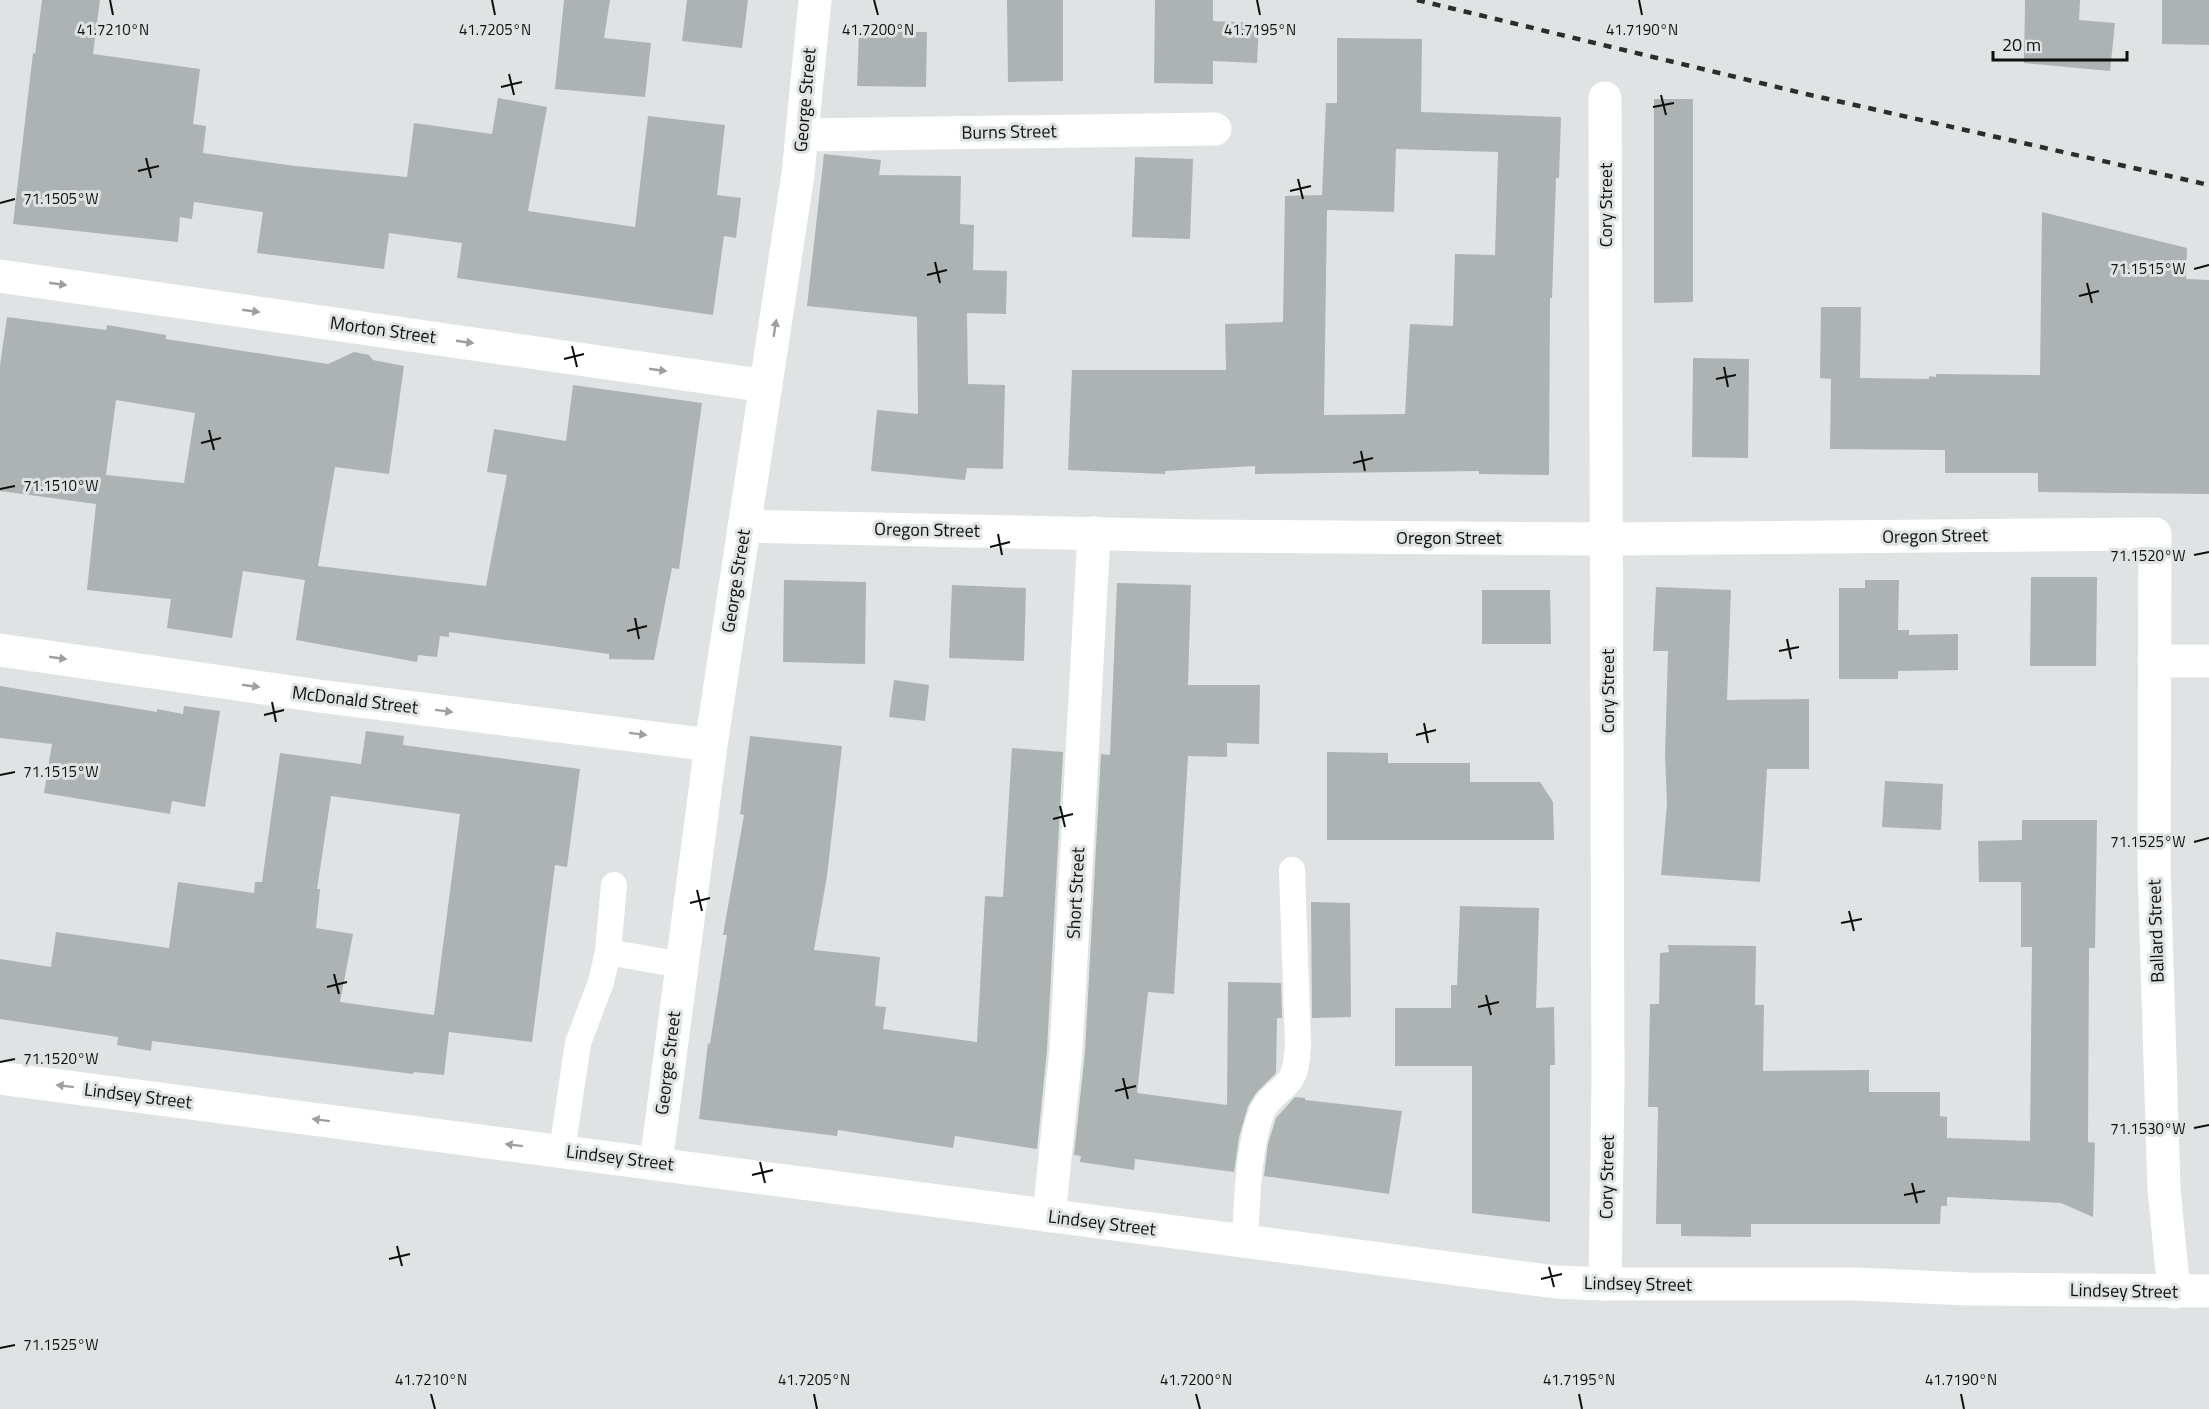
<svg xmlns="http://www.w3.org/2000/svg" width="2209" height="1409" font-family="'Titillium Web',sans-serif">
	<style>
		.building { fill: #adb2b2; fill-rule: evenodd }
		.lines { fill: none; stroke-linecap: round; stroke-linejoin: round }
		.lane { stroke: #fff; stroke-width: 26 }
		.street { stroke: #fff; stroke-width: 33 }
		.rail { stroke: #2c2d2d; stroke-width: 4.5; stroke-dasharray: 8 8; stroke-linecap: butt }
		.oneway { fill: #9f9f9f }
		.ticks { fill: none; stroke: #0e0f0f; stroke-width: 2 }
		.labels { text-anchor: middle; stroke-width: 6; stroke-linejoin: round; paint-order: stroke }
		.street-label { font-size: 18px; fill: #0e0f0f; stroke: #dfe3e3 }
		.ticks-label { font-size: 15px; text-anchor: middle; fill: #0e0f0f; stroke: #dfe3e3; stroke-width: 6; stroke-linejoin: round; paint-order: stroke }
	</style>
	<rect width="100%" height="100%" fill="#dfe3e3"/>
	<g class="building">
		<path d="M42,0H100L93,54L200,69L193,124L206,126L203,153L295,166L407,177L414,123L492,134L498,98L547,107L528,211L635,227L648,116L725,125L717,195L741,198L736,238L724,236L713,315L457,278L462,243L389,233L384,269L257,253L263,212L194,202L192,219L180,217L178,242L13,224L33,53L35,54Z"/>
		<path d="M564,0H610L604,38L651,43L645,97L555,89Z"/>
		<path d="M687,0H748L742,48L682,41Z"/>
		<path d="M1007,0H1063V81L1008,82Z"/>
		<path d="M1155,0H1213V21L1259,23L1257,63L1213,61V84L1154,83Z"/>
		<path d="M2025,0H2080L2079,20L2115,23L2110,71L2024,63Z"/>
		<path d="M2162,0H2209V45L2162,44Z"/>
		<path d="M859,31L927,32L926,87L857,86Z"/>
		<path d="M1337,38L1422,39L1421,112L1561,117L1559,178H1556L1552,298H1550L1549,475L1479,474V471L1255,474V466L1165,471V474L1068,470L1072,370H1226L1225,324L1283,322L1285,196L1322,195L1326,103H1337ZM1396,149L1498,152L1495,255L1455,254L1453,326L1410,324L1405,414L1324,415L1327,210L1394,212Z"/>
		<path d="M1654,99H1693V302L1654,303Z"/>
		<path d="M824,154L881,160L879,175L961,176L960,224L974,225L973,270L1007,271L1006,314L967,313L968,384L1005,385L1003,469L967,468L965,480L871,471L877,410L918,414L917,317L807,306Z"/>
		<path d="M1135,157L1193,159L1190,239L1132,237Z"/>
		<path d="M2042,212L2187,248L2186,279L2209,280V494L2038,492V473H1945V450L1830,449L1831,379L1820,378L1821,307H1861L1860,378L1929,379V376L1936,377V374L2040,375Z"/>
		<path d="M7,317L106,330L107,325L166,335V339L328,364L354,352L369,355L373,360L404,366L389,474L335,467L318,566L486,586L507,475L487,472L494,429L566,441L573,385L702,403L679,569L672,568L654,660L609,659V654L449,632V637L440,636L437,657L418,655L417,662L296,640L305,580L243,571L232,638L167,628L171,599L87,590L96,504L0,491V365ZM116,400L195,413L184,483L106,475Z"/>
		<path d="M1693,358L1749,359L1748,458L1692,457Z"/>
		<path d="M2031,577H2097L2096,666H2030Z"/>
		<path d="M784,580L866,582L865,664L783,662Z"/>
		<path d="M1865,580H1899L1898,630H1909V635L1958,634V670L1898,671V679H1839V588H1865Z"/>
		<path d="M1117,583L1191,585L1188,685H1260L1259,744L1227,743V757L1188,756L1174,994L1148,992L1137,1093L1227,1105L1228,982L1281,983L1282,1018H1277L1276,1073L1256,1093L1248,1106L1239,1137L1234,1172L1135,1159L1134,1170L1080,1162L1081,1156L1074,1155L1085,1052L1101,754L1110,755Z"/>
		<path d="M952,585L1026,588L1024,661L949,658Z"/>
		<path d="M1656,587L1731,590L1727,700L1809,699V769H1767L1760,882L1661,875L1667,803L1665,756L1668,651H1653Z"/>
		<path d="M1482,590H1550L1551,644H1482Z"/>
		<path d="M894,680L929,685L925,721L889,717Z"/>
		<path d="M0,686L157,712V709L183,714L184,706L220,711L205,807L172,801L170,814L44,793L52,744L0,738Z"/>
		<path d="M366,731L404,736L403,745L580,769L567,867L555,865L532,1042L449,1032L444,1075L414,1072L413,1074L152,1041L151,1051L117,1045L118,1037L0,1019V959L51,967L56,932L169,948L178,882L254,893L255,882H262L280,753L361,764ZM331,796L460,814L434,1015L340,1002L353,934L316,928L320,889H317Z"/>
		<path d="M750,736L842,746L827,876L814,950L880,957L875,1006L886,1007L883,1029L977,1042L985,896L1003,897L1012,748L1063,752L1047,1050L1037,1149L955,1136L953,1148L838,1130L837,1136L699,1119L708,1043L710,1044L727,935H723L744,815L740,814Z"/>
		<path d="M1327,752L1388,753V763H1470V782H1540L1553,802L1554,840H1327Z"/>
		<path d="M1885,781L1943,784L1941,830L1882,827Z"/>
		<path d="M2022,820H2097L2095,948H2089L2088,1142L2095,1143L2093,1217L2061,1203L1947,1197V1206H1941L1940,1224H1751V1237L1681,1236V1224H1656L1658,1107H1648L1650,1004H1659L1660,953L1669,952L1668,945L1756,946L1755,1005H1764L1763,1071L1869,1070V1092H1940V1116L1947,1117V1138L2030,1141L2032,947H2021V882H1979L1978,841L2022,840Z"/>
		<path d="M1311,902L1350,903L1351,1017L1312,1018Z"/>
		<path d="M1460,906L1539,908L1536,1008L1554,1007L1555,1065H1550V1222L1472,1213V1066H1395V1008H1451V985H1457Z"/>
		<path d="M1295,1097L1305,1098V1100L1402,1111L1389,1194L1264,1176L1268,1144L1276,1118Z"/>
	</g>
	<g class="lines">
		<g class="lane">
			<path d="M608,952L681,965"/>
			<path d="M562,1151L578,1043L601,982L608,952L614,885"/>
			<path d="M1245,1241C1247,1204 1248,1145 1262,1112C1267,1098 1281,1092 1290,1080C1297,1071 1297,1056 1298,1044L1292,870"/>
		</g>
		<g class="street">
			<path d="M1605,98L1608,1082L1605,1284"/>
			<path d="M802,135L1215,129"/>
			<path d="M0,276L766,386"/>
			<path d="M744,526L1199,536L1608,539L2155,534L2154,867L2164,1189L2174,1292"/>
			<path d="M0,650L319,696L711,745"/>
			<path d="M2154,661H2209"/>
			<path d="M0,1078L1556,1282L1605,1284H1856L1969,1289L2209,1291"/>
			<path d="M656,1163L711,745L798,174L815,0"/>
			<path d="M1049,1216L1066,1051L1094,533"/>
		</g>
		<path class="rail" d="M1417,0L1806,94L2209,185"/>
	</g>
	<defs><path id="oneway-solid" d="M-6-.8H1V-3.2L6.5 0L1 3.2V.8H-6Z" transform="scale(1.5)"/></defs>
	<g class="oneway">
		<use href="#oneway-solid" transform="translate(58 284) rotate(8)"/>
		<use href="#oneway-solid" transform="translate(251 311) rotate(8)"/>
		<use href="#oneway-solid" transform="translate(775 328) rotate(-81)"/>
		<use href="#oneway-solid" transform="translate(465 342) rotate(8)"/>
		<use href="#oneway-solid" transform="translate(658 370) rotate(8)"/>
		<use href="#oneway-solid" transform="translate(58 658) rotate(8)"/>
		<use href="#oneway-solid" transform="translate(251 686) rotate(8)"/>
		<use href="#oneway-solid" transform="translate(444 711) rotate(7)"/>
		<use href="#oneway-solid" transform="translate(638 734) rotate(7)"/>
		<use href="#oneway-solid" transform="translate(65 1086) rotate(-173)"/>
		<use href="#oneway-solid" transform="translate(321 1120) rotate(-173)"/>
		<use href="#oneway-solid" transform="translate(514 1145) rotate(-173)"/>
	</g>
	<path class="ticks" d="M110,0L113,15M492,0L495,15M874,0L878,15M1257,0L1260,15M1639,0L1642,15M509,74L514,95M501,87L522,82M1661,95L1666,115M1653,107L1674,103M146,158L151,178M138,171L159,166M1298,179L1303,199M1290,191L1311,186M0,203L15,199M935,262L940,283M2194,269L2209,265M927,275L947,270M2087,283L2092,303M2079,296L2099,291M572,346L577,367M564,359L584,354M1724,367L1728,387M1716,379L1736,375M209,430L214,450M201,443L221,438M1361,451L1365,471M1353,463L1373,458M0,489L15,486M998,534L1002,555M990,547L1010,542M2194,555L2209,552M635,618L639,639M627,631L647,626M1787,639L1791,659M1779,651L1799,647M272,702L276,722M264,715L284,710M1424,723L1428,743M1416,735L1436,730M0,775L15,772M1060,806L1065,827M1053,819L1073,814M2194,842L2209,838M697,890L702,911M690,903L710,898M1849,911L1854,931M1841,923L1862,919M334,974L339,994M327,987L347,982M1486,995L1491,1015M1478,1007L1499,1002M0,1062L15,1059M1123,1078L1128,1099M1115,1091L1136,1086M2194,1128L2209,1125M760,1162L765,1183M752,1175L773,1170M1912,1183L1917,1203M1904,1195L1925,1191M397,1246L402,1266M389,1259L410,1254M1549,1267L1554,1287M1541,1279L1562,1274M0,1348L15,1345M431,1394L435,1409M814,1394L817,1409M1196,1394L1200,1409M1579,1394L1582,1409M1961,1394L1964,1409"/>
	<g class="labels">
		<g class="street-label">
			<text transform="translate(805 100) rotate(-85)" y="6">George Street</text>
			<text transform="translate(1009 132) rotate(-1)" y="6">Burns Street</text>
			<text transform="translate(1606 205) rotate(-90)" y="6">Cory Street</text>
			<text transform="translate(383 330) rotate(8)" y="6">Morton Street</text>
			<text transform="translate(927 530) rotate(1)" y="6">Oregon Street</text>
			<text transform="translate(1935 536) rotate(-1)" y="6">Oregon Street</text>
			<text x="1449" y="544">Oregon Street</text>
			<text transform="translate(736 581) rotate(-81)" y="6">George Street</text>
			<text transform="translate(1608 691) rotate(-90)" y="6">Cory Street</text>
			<text transform="translate(355 700) rotate(7)" y="6">McDonald Street</text>
			<text transform="translate(1076 893) rotate(-87)" y="6">Short Street</text>
			<text transform="translate(2156 931) rotate(-92)" y="6">Ballard Street</text>
			<text transform="translate(668 1063) rotate(-83)" y="6">George Street</text>
			<text transform="translate(138 1096) rotate(7)" y="6">Lindsey Street</text>
			<text transform="translate(620 1158) rotate(7)" y="6">Lindsey Street</text>
			<text transform="translate(1607 1177) rotate(-89)" y="6">Cory Street</text>
			<text transform="translate(1102 1223) rotate(7)" y="6">Lindsey Street</text>
			<text transform="translate(1638 1284) rotate(1)" y="6">Lindsey Street</text>
			<text transform="translate(2124 1291) rotate(1)" y="6">Lindsey Street</text>
		</g>
	</g>
	<g class="ticks-label">
		<text x="113" y="35">41.7210°N</text>
		<text x="495" y="35">41.7205°N</text>
		<text x="878" y="35">41.7200°N</text>
		<text x="1260" y="35">41.7195°N</text>
		<text x="1642" y="35">41.7190°N</text>
		<text x="61" y="204">71.1505°W</text>
		<text x="2148" y="274">71.1515°W</text>
		<text x="61" y="491">71.1510°W</text>
		<text x="2148" y="561">71.1520°W</text>
		<text x="61" y="777">71.1515°W</text>
		<text x="2148" y="847">71.1525°W</text>
		<text x="61" y="1064">71.1520°W</text>
		<text x="2148" y="1134">71.1530°W</text>
		<text x="61" y="1350">71.1525°W</text>
		<text x="431" y="1385">41.7210°N</text>
		<text x="814" y="1385">41.7205°N</text>
		<text x="1196" y="1385">41.7200°N</text>
		<text x="1579" y="1385">41.7195°N</text>
		<text x="1961" y="1385">41.7190°N</text>
	</g>
	<path d="M1993 51v9h134v-9" fill="none" stroke="#0e0f0f" stroke-width="3"/>
	<text x="2002" y="51" font-size="18" fill="#0e0f0f" stroke="#dfe3e3" stroke-width="4.5" paint-order="stroke">20 m</text>
</svg>
